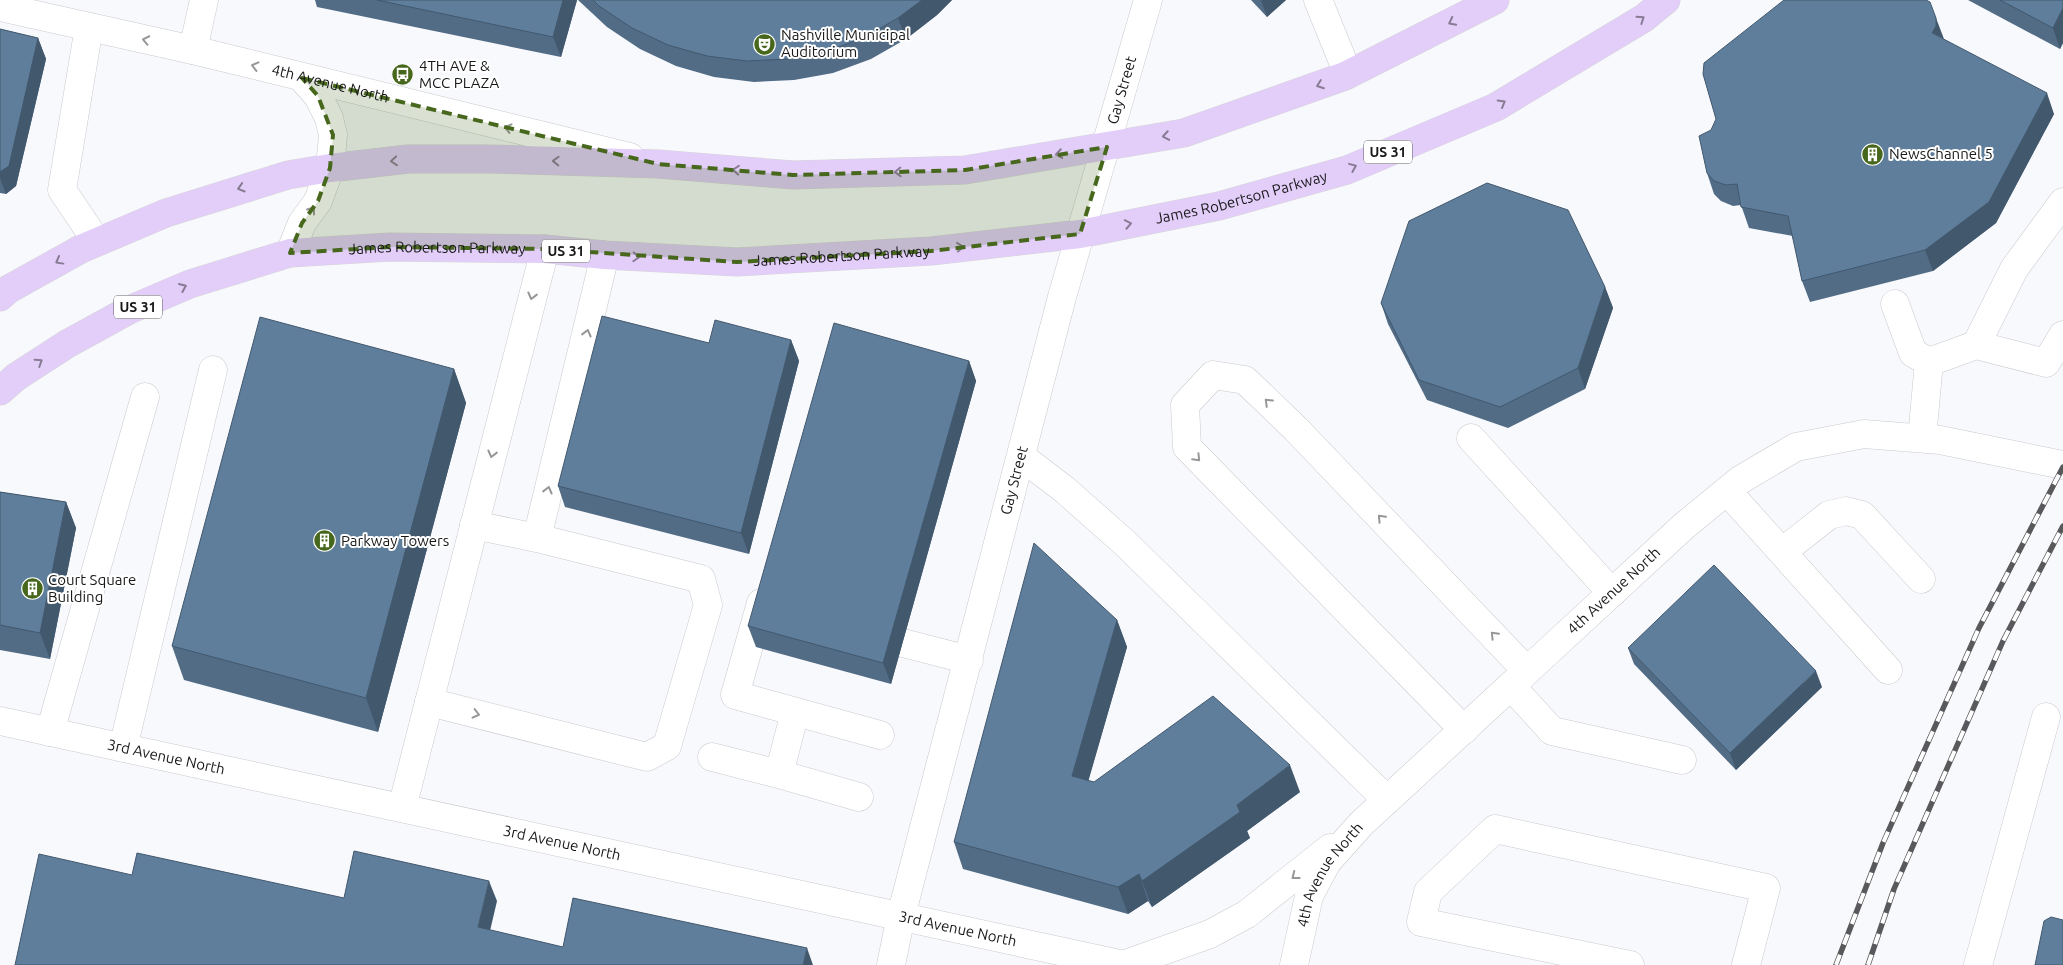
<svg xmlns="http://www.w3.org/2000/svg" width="2063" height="965" font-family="Ubuntu,sans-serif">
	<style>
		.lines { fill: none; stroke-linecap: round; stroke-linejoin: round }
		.minor-casing { stroke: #cacace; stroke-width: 29 }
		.major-casing { stroke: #d5d5d6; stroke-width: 29 }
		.minor { stroke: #fff; stroke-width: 28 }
		.major { stroke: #e3cefa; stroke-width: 28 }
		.rail-casing { stroke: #59595b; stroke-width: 5.5 }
		.rail { stroke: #fff; stroke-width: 4; stroke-dasharray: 11; stroke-linecap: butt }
		.wall { fill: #526c86 }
		.shaded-wall { fill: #42586d }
		.building { fill: #5f7e9c; stroke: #42586d }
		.oneway { stroke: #887c95 }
		.oneway2 { stroke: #979798 }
		.marked { fill: #47671d; fill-opacity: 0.2; stroke: #47671d; stroke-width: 4; stroke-dasharray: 10 6; stroke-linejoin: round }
		.labels { text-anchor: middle; stroke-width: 4; stroke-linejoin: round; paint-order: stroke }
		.shield { fill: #fff; stroke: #5d5d5e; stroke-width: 1 }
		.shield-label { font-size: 14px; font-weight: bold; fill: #181819 }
		.poi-label { font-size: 15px; fill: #181819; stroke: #fff; text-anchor: start }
		.street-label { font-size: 15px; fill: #181819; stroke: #fff }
	</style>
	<rect width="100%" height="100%" fill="#f8f9fd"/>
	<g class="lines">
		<defs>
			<g id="minor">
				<path d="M1318,0L1348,74"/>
				<path id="s1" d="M0,7L193,50L630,157"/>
				<path d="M89,27L62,190L97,242"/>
				<path d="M193,50L204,0"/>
				<path d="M290,253L302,223L318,201L330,168L333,135L329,118L318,96L302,78"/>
				<path d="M1895,304L1913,353L1929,362"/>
				<path d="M1976,345L2014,269L2063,202"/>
				<path d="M1471,438L1612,593"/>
				<path d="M1922,438L1929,362L1976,345L2046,363L2063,335"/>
				<path d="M1022,457L1065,490L1126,544L1387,800"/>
				<path d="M1727,491L1888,670"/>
				<path d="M537,538L605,255"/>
				<path d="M1782,552L1829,515L1846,511L1862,515L1921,579"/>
				<path d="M764,604L761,603L735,695L880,735"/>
				<path d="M903,643L969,660"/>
				<path d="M1511,686L1552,731L1682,760"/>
				<path d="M429,702L647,757L667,746L708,605L701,579L537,538L474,525"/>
				<path id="s2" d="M0,721L1124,965"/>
				<path d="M1464,730L1187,447L1185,405L1213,375L1245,380L1296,429L1527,671"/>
				<path d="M50,732L145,397"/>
				<path d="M123,748L213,370"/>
				<path d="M712,757L779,774L795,712"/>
				<path d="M779,774L859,797"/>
				<path d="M402,808L545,249"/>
				<path id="s3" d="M891,965L901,916L1062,297L1148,0"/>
				<path d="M1123,965L1210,934L1247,914L1330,848"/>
				<path id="s4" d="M1294,965L1309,896L1327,862L1361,824L1684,526L1740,480L1796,447L1864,434L1940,440L2063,465"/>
				<path d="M1630,965L1421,922L1428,892L1495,829L1766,888L1746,965"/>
				<path d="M1978,965L2046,717"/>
			</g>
			<g id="major">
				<path d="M0,297L9,289L81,249L166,213L288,175L330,168L408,159H490L658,164L793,175L965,170L1184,133L1345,76L1495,0"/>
				<path id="s5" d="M0,391L16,377L67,344L129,310L190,284L290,253L390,247L545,249L605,255L737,262L931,251L1080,234L1219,206L1347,170L1496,107L1644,18L1666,0"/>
			</g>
		</defs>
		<use href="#minor" class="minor-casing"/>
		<use href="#major" class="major-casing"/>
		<use href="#minor" class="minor"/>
		<use href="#major" class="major"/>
		<defs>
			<g id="rail">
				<path d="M1836,965L1883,843L1979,628L2063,467"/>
				<path d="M1868,965L1894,889L2003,641L2063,526"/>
			</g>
		</defs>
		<use href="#rail" class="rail-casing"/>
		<use href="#rail" class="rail"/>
	</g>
	<g class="wall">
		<path d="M315,0H577L561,57L317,7Z"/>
		<path d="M578,0H952L937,15L906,39L871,59L833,73L794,80L754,82L714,77L676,66L640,49L607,27Z"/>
		<path d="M1251,0H1286L1267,17Z"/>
		<path d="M1968,0H2063V43L2060,49Z"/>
		<path d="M0,29L38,38L46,59L16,186L6,194L0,193Z"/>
		<path d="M1944,39L2054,114L1996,223L1933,271L1810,302L1802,281L1793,236L1749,228L1741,205L1733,206L1721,201L1714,194L1707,173Z"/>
		<path d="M1605,287L1613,308L1585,389L1508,428L1427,400L1388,324L1381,303Z"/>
		<path d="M791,340L799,361L749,554L565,507L558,486Z"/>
		<path d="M969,361L976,381L891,684L756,647L748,626Z"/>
		<path d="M454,369L466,403L378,732L184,680L172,646Z"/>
		<path d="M0,492L66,502L76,528L50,659L0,650Z"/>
		<path d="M1117,620L1127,647L1088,781L1094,782L1300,792L1247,831L1250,838L1152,907L1148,901L1128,914L963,869L954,842Z"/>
		<path d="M1628,648L1822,687L1736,770L1634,664Z"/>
	</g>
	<g class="shaded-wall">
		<path d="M563,0H577L561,57L553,37Z"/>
		<path d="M922,0H952L937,15L906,39L898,18Z"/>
		<path d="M1261,0H1286L1267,17Z"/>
		<path d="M2063,8V43L2060,49L2053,28Z"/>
		<path d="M1936,18L1944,39L1932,33Z"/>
		<path d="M38,38L46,59L16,186L6,194L0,178V172Z"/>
		<path d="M2047,93L2054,114L1996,223L1933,271L1925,250Z"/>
		<path d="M1605,287L1613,308L1585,389L1578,368Z"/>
		<path d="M791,340L799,361L749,554L741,533Z"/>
		<path d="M969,361L976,381L891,684L883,663Z"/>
		<path d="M454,369L466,403L378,732L366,698Z"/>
		<path d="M66,502L76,528L50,659L40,633Z"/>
		<path d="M1117,620L1127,647L1082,803L1072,776Z"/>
		<path d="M1816,671L1822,687L1736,770L1730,753Z"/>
		<path d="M1290,765L1300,792L1247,831L1250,838L1152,907L1142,881L1237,805Z"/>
		<path d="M1139,874L1148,901L1128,914L1118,887Z"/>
		<path d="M489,881L497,901L486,948L478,927Z"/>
		<path d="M807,948L813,965H803Z"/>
	</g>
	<g class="building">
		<path d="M377,0H563L553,37Z"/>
		<path d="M593,0H922L898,18L863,38L825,52L787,59L747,61L707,56L668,45L632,28L599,6Z"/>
		<path d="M1784,0H1926L1930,2L1936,18V26L1932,33L2047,93L1989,202L1925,250L1802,281L1788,216L1741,207L1737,184L1726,185L1714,181L1707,173L1699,136L1711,130L1716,119L1703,74L1704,63Z"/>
		<path d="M2000,0H2063V8L2053,28Z"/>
		<path d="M0,29L38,38L9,166L0,172Z"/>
		<path d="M1487,183L1568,210L1605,287L1578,368L1500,407L1419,380L1381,303L1409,221Z"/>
		<path d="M602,316L709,343L715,320L791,340L741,533L558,486Z"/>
		<path d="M260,317L454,369L366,698L172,646Z"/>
		<path d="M834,323L969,361L883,663L748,626Z"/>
		<path d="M0,492L66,502L40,633L0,625Z"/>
		<path d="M1034,543L1117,620L1072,776L1094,782L1213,696L1290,765L1237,805L1240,812L1142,881L1139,874L1118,887L954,842Z"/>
		<path d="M1714,565L1816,671L1730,753L1628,648Z"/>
		<path d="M354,851L489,881L478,927L563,947L573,898L807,948L803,965H15L39,854L132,875L137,853L344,898Z"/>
		<path d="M2051,917L2063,920V965H2035L2044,921Z"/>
	</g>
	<defs><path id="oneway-chevron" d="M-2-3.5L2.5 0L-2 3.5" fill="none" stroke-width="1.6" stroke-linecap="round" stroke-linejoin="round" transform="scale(1.25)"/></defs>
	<g class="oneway">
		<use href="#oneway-chevron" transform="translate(1641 19) rotate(-34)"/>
		<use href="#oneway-chevron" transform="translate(1452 22) rotate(153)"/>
		<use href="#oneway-chevron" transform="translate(1320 85) rotate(160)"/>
		<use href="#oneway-chevron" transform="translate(1502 103) rotate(-30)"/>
		<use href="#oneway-chevron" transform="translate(1166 136) rotate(170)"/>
		<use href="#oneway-chevron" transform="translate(1059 154) rotate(171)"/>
		<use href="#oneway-chevron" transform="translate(394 161) rotate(175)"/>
		<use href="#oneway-chevron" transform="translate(556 161) rotate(-178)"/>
		<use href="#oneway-chevron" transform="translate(1353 167) rotate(-22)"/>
		<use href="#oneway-chevron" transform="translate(736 170) rotate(-175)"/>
		<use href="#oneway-chevron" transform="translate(898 172) rotate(178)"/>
		<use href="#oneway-chevron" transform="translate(241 188) rotate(163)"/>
		<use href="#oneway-chevron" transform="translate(1128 224) rotate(-11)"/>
		<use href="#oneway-chevron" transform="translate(960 247) rotate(-6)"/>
		<use href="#oneway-chevron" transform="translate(636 257) rotate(3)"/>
		<use href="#oneway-chevron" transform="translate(59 261) rotate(151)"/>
		<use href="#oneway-chevron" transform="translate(183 287) rotate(-23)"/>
		<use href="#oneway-chevron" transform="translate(39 362) rotate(-33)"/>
	</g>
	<g class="oneway2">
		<use href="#oneway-chevron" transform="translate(146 40) rotate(-168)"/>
		<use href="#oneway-chevron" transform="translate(255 66) rotate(-166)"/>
		<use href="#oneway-chevron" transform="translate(508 128) rotate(-166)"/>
		<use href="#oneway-chevron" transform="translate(312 210) rotate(-54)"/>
		<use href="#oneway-chevron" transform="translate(532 296) rotate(104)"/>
		<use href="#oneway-chevron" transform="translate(587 333) rotate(-76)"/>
		<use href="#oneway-chevron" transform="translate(1268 402) rotate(-136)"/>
		<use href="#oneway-chevron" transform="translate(492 454) rotate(104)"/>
		<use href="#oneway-chevron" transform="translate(1197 458) rotate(46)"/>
		<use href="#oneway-chevron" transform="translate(548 490) rotate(-76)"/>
		<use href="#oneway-chevron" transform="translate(1381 518) rotate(-134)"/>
		<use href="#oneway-chevron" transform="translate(1494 635) rotate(-134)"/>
		<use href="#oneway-chevron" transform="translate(476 714) rotate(14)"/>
		<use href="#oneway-chevron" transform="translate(1295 876) rotate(142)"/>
	</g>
	<path class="marked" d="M302,78L658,164L793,175L965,170L1107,147L1080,234L931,251L737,262L545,249L390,247L290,253L302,223L318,201L330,168L333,135L318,96Z"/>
	<defs>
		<symbol id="theatre-disc" viewBox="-11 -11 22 22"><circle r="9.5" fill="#47671d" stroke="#fff"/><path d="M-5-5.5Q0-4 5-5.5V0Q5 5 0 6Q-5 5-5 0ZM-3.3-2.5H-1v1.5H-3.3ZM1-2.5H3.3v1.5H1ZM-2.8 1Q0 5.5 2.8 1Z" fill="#fff"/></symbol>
		<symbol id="bus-disc" viewBox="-11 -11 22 22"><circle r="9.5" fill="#47671d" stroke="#fff"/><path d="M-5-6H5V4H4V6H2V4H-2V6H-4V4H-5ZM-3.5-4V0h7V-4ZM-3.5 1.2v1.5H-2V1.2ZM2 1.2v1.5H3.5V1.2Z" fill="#fff"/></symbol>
		<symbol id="building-disc" viewBox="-11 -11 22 22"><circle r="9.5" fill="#47671d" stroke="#fff"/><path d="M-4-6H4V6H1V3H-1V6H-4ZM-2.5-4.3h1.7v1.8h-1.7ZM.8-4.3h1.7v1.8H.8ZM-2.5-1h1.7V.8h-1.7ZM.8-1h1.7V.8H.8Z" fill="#fff"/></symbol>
	</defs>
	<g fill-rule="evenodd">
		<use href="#theatre-disc" x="752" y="32" width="25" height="25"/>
		<use href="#bus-disc" x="390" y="62" width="25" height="25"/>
		<use href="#building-disc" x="1860" y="142" width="25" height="25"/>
		<use href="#building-disc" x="312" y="528" width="25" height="25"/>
		<use href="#building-disc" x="20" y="576" width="25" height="25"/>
	</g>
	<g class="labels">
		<g class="shield">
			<rect x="1364" y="140.5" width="48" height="23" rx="4"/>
			<rect x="542" y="239.5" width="48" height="23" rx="4"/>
			<rect x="114" y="295.5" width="48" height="23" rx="4"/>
		</g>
		<g class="shield-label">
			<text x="1388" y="157">US 31</text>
			<text x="566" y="256">US 31</text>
			<text x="138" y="312">US 31</text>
		</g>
		<g class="poi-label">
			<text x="781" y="40">Nashville Municipal<tspan x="781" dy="17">Auditorium</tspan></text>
			<text x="419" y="71">4TH AVE &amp;<tspan x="419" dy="17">MCC PLAZA</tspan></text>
			<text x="1889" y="159">NewsChannel 5</text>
			<text x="341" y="546">Parkway Towers</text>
			<text x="48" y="585">Court Square<tspan x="48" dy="17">Building</tspan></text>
		</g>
		<g class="street-label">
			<text dy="5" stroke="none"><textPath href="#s1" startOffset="339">4th Avenue North</textPath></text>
			<text dy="5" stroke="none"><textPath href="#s3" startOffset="905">Gay Street</textPath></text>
			<text dy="5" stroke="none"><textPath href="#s5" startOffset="1281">James Robertson Parkway</textPath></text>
			<text dy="5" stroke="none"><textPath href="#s5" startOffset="471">James Robertson Parkway</textPath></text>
			<text dy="5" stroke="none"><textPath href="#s5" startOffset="876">James Robertson Parkway</textPath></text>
			<text dy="5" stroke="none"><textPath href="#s3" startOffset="500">Gay Street</textPath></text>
			<text dy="5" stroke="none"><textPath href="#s4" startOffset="504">4th Avenue North</textPath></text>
			<text dy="5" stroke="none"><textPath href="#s2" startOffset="170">3rd Avenue North</textPath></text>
			<text dy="5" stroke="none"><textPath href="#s2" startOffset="575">3rd Avenue North</textPath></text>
			<text dy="5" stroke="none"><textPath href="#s4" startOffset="99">4th Avenue North</textPath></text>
			<text dy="5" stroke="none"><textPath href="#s2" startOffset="980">3rd Avenue North</textPath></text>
		</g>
	</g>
</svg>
